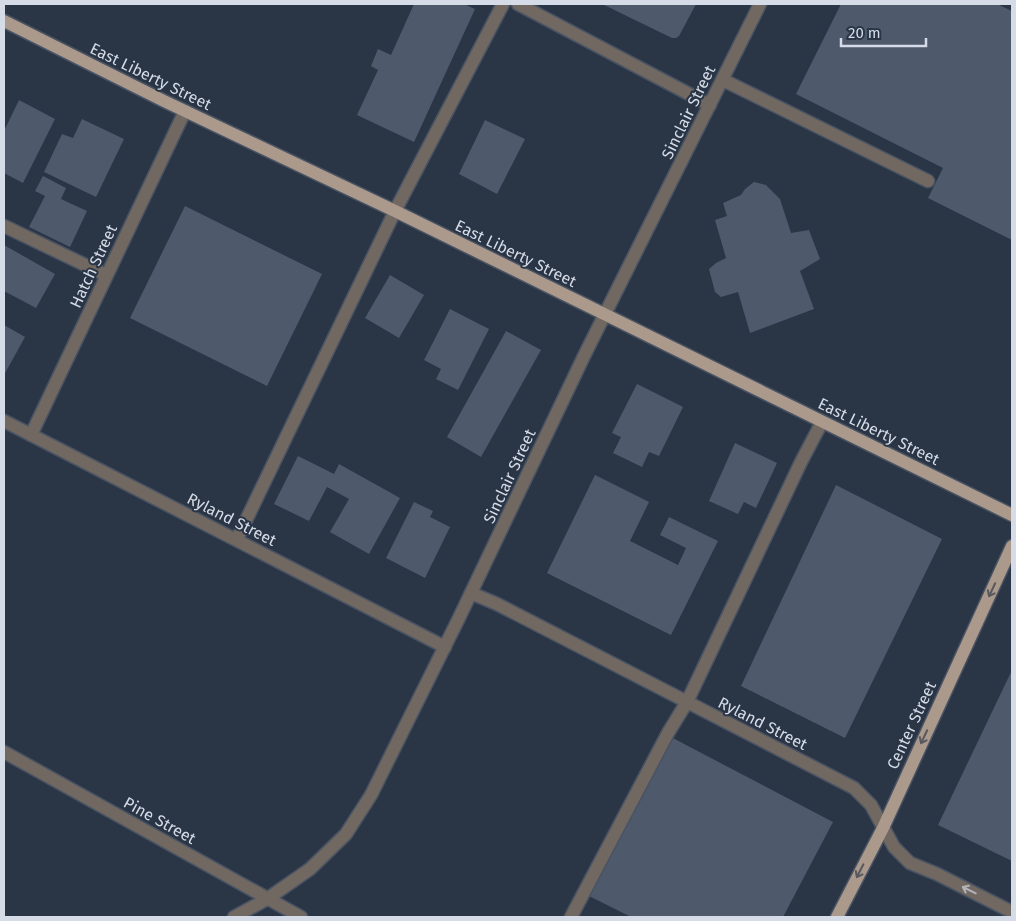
<svg xmlns="http://www.w3.org/2000/svg" width="1016" height="921" font-family="'Fira Sans',sans-serif">
	<style>
		.building { fill: #4e596c }
		.lines { fill: none; stroke-linecap: round; stroke-linejoin: round }
		.minor-casing { stroke: #495363; stroke-width: 15 }
		.major-casing { stroke: #495363; stroke-width: 15 }
		.minor { stroke: #706861; stroke-width: 12 }
		.major { stroke: #ab9a8c; stroke-width: 12 }
		.oneway { stroke: #57585e }
		.oneway2 { stroke: #b2b3b8 }
		.labels { text-anchor: middle; stroke-width: 4; stroke-linejoin: round; paint-order: stroke }
		.street-label { font-size: 16px; fill: #d5dce7; stroke: #2a3546 }
	</style>
	<rect width="100%" height="100%" fill="#2a3546"/>
	<g class="building">
		<path d="M414,4H464L475,9L414,142L357,115L378,70L371,66L378,49L391,55Z"/>
		<path d="M602,4H696L679,36L676,38H672Z"/>
		<path d="M841,4H997L1012,11V240L928,198L943,168L796,94Z"/>
		<path d="M19,100L55,119L23,183L4,173V131Z"/>
		<path d="M82,119L124,139L96,197L44,172L62,134L73,138Z"/>
		<path d="M485,120L525,139L497,194L459,174Z"/>
		<path d="M43,176L66,188L61,199L87,211L70,247L29,227L45,196L35,191Z"/>
		<path d="M754,182L766,185L780,199L791,233L809,230L820,259L800,271L814,309L750,333L738,292L721,297L715,292L709,269L716,263L726,258L715,220L727,216L723,203L741,195L745,189Z"/>
		<path d="M185,206L322,274L267,386L130,318Z"/>
		<path d="M4,245L55,274L36,308L4,291Z"/>
		<path d="M390,275L424,295L399,338L365,318Z"/>
		<path d="M450,309L489,329L458,390L436,379L441,369L424,360Z"/>
		<path d="M4,325L25,337L4,375Z"/>
		<path d="M506,331L541,350L481,457L447,437Z"/>
		<path d="M637,384L683,407L659,456L649,452L642,467L613,453L621,437L612,433Z"/>
		<path d="M735,443L777,463L756,508L744,502L738,514L709,501Z"/>
		<path d="M298,456L334,474L339,464L400,498L369,554L330,532L349,499L327,487L309,521L274,504Z"/>
		<path d="M595,475L649,502L630,541L678,565L686,548L660,535L669,517L718,541L671,635L547,573Z"/>
		<path d="M836,485L942,539L845,738L741,686Z"/>
		<path d="M414,502L433,511L430,517L450,527L425,578L386,558Z"/>
		<path d="M1012,670V861L938,825Z"/>
		<path d="M669,736L833,822L783,917H631L587,895Z"/>
	</g>
	<g class="lines">
		<defs>
			<g id="minor">
				<path d="M518,4L710,105"/>
				<path d="M723,80L928,181"/>
				<path d="M4,226L106,275"/>
				<path d="M4,421L445,647"/>
				<path d="M31,435L185,111"/>
				<path d="M237,539L395,211L503,4"/>
				<path d="M471,593L497,604L854,788L871,805L894,847L910,863L937,874L1012,912"/>
				<path d="M4,752L301,917"/>
				<path d="M234,917L267,899L310,869L346,834L371,795L459,618L584,356L760,4"/>
				<path d="M571,917L668,733L687,702L801,462L822,422"/>
			</g>
			<g id="major">
				<path d="M4,21L164,101L395,211L1012,515"/>
				<path d="M837,917L883,828L1012,546"/>
			</g>
		</defs>
		<use href="#minor" class="minor-casing"/>
		<use href="#major" class="major-casing"/>
		<use href="#minor" class="minor"/>
		<use href="#major" class="major"/>
	</g>
	<defs><path id="oneway-shaft" d="M-6 0H5M1.5-3L5.5 0L1.5 3" fill="none" stroke-width="1.6" stroke-linecap="round" stroke-linejoin="round" transform="scale(1.25)"/></defs>
	<g class="oneway">
		<use href="#oneway-shaft" transform="translate(992 590) rotate(115)"/>
		<use href="#oneway-shaft" transform="translate(924 737) rotate(115)"/>
		<use href="#oneway-shaft" transform="translate(860 871) rotate(117)"/>
	</g>
	<use class="oneway2" href="#oneway-shaft" transform="translate(969 890) rotate(-154)"/>
	<g class="labels">
		<g class="street-label">
			<text transform="translate(151 76) rotate(26)" y="6">East Liberty Street</text>
			<text transform="translate(688 112) rotate(-64)" y="6">Sinclair Street</text>
			<text transform="translate(516 253) rotate(26)" y="6">East Liberty Street</text>
			<text transform="translate(93 266) rotate(-65)" y="6">Hatch Street</text>
			<text transform="translate(879 431) rotate(26)" y="6">East Liberty Street</text>
			<text transform="translate(509 476) rotate(-65)" y="6">Sinclair Street</text>
			<text transform="translate(232 519) rotate(27)" y="6">Ryland Street</text>
			<text transform="translate(763 723) rotate(27)" y="6">Ryland Street</text>
			<text transform="translate(911 725) rotate(-65)" y="6">Center Street</text>
			<text transform="translate(160 820) rotate(29)" y="6">Pine Street</text>
		</g>
	</g>
	<rect width="1016" height="921" fill="none" stroke="#d5dce7" stroke-width="10"/>
	<path d="M841 38v8h85v-8" fill="none" stroke="#d5dce7" stroke-width="2.5"/>
	<text x="848" y="38" font-size="15" fill="#d5dce7" stroke="#2a3546" stroke-width="4" paint-order="stroke">20 m</text>
</svg>
